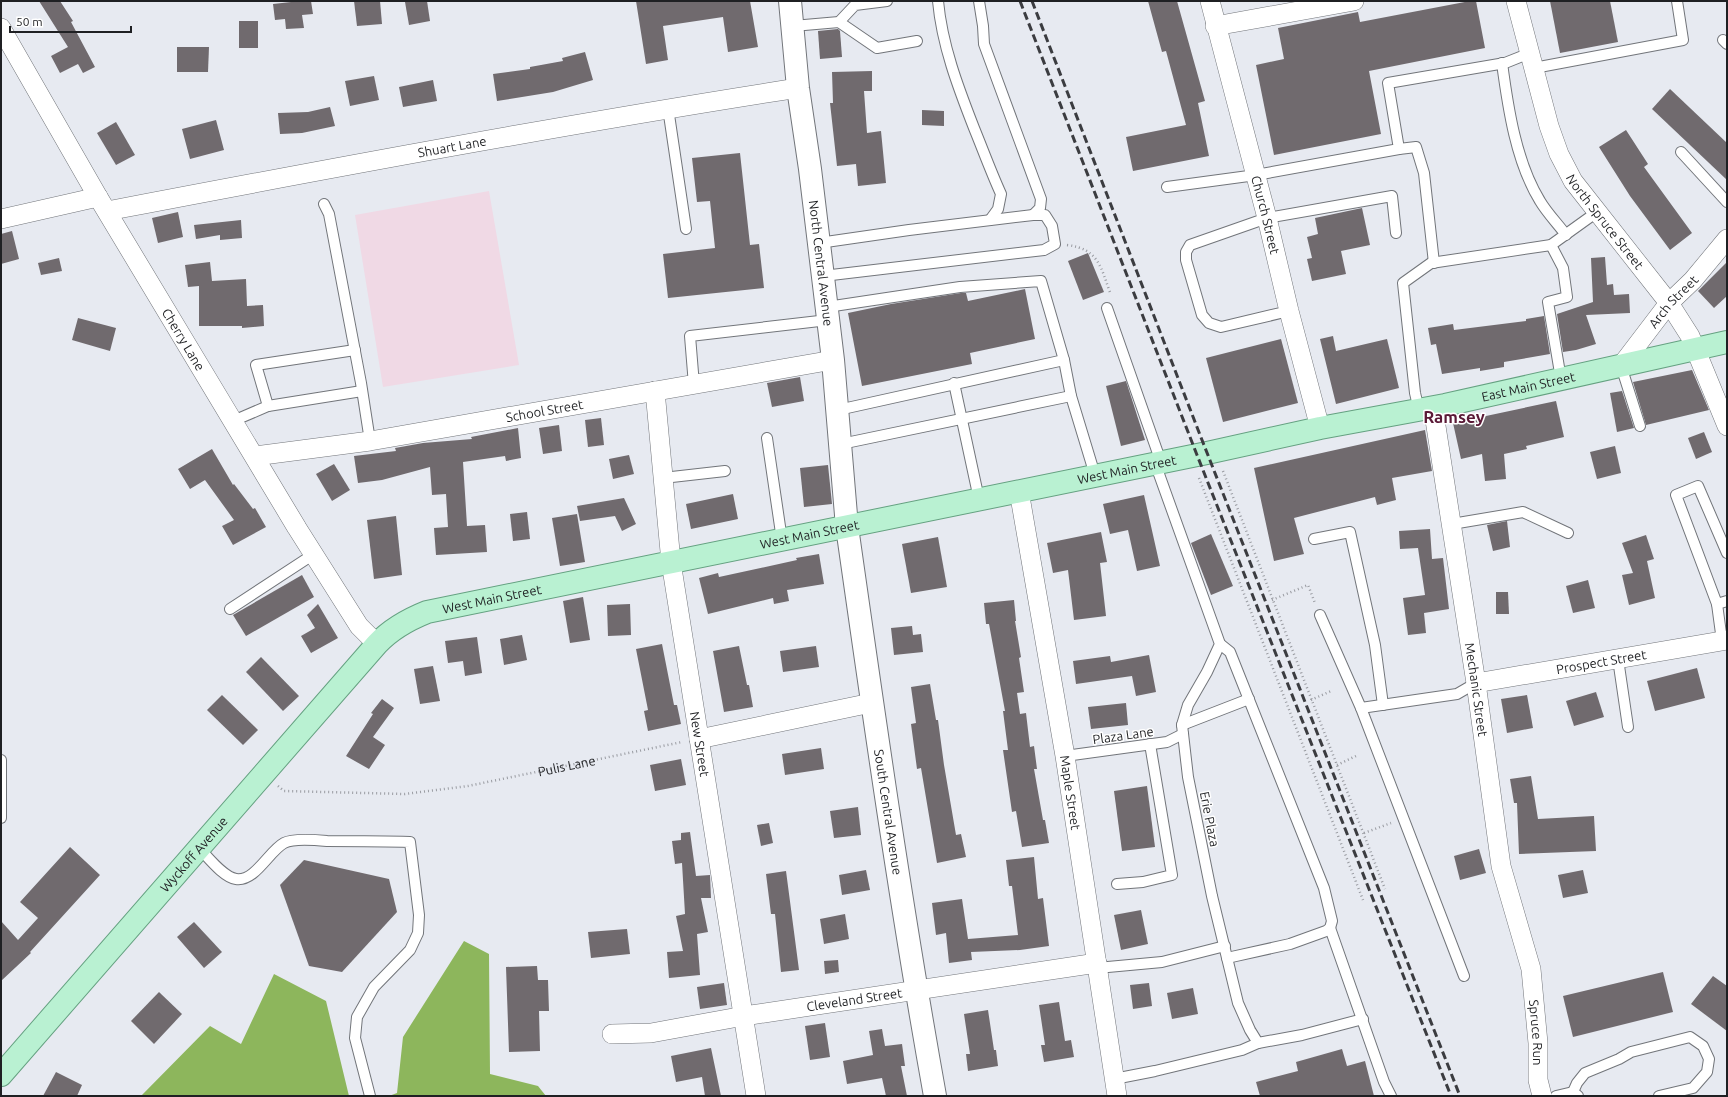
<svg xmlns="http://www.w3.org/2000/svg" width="1728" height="1097" font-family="Ubuntu,sans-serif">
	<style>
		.education { fill: #f0d9e5 }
		.forest { fill: #8db65c }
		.building { fill: #706a6e }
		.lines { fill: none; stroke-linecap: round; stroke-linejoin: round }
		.service-casing { stroke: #72757a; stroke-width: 12 }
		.minor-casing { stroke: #72757a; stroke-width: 20 }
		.tertiary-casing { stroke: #72757a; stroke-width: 24 }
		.secondary-casing { stroke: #72757a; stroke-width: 24 }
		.primary-casing { stroke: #65a181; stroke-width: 24 }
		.path { stroke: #999ba1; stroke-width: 2.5; stroke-dasharray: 1 3; stroke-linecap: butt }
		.service { stroke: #fff; stroke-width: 10 }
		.minor { stroke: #fff; stroke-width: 19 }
		.tertiary { stroke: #fff; stroke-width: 22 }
		.secondary { stroke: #fff; stroke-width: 22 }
		.primary { stroke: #b9f1d2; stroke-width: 22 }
		.rail { stroke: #3b3c40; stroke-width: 3; stroke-dasharray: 8 4; stroke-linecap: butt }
		.labels { text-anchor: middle; stroke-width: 3; stroke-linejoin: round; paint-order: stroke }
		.street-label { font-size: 13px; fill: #1f2023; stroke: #fff }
		.district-label { font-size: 17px; font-weight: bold; fill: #5a1936; stroke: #fff }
	</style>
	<rect width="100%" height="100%" fill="#e7eaf1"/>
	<path class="education" d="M489,191L519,365L383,387L355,215Z"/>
	<g class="forest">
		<path d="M464,941L489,954L490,1074L538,1086L546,1096H389L397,1093L403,1037Z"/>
		<path d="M274,974L326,1001L349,1096H141L210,1026L241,1044Z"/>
	</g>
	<g class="building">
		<path d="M39,1H60L73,21L71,22L95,67L83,73L78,64L60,73L51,56L68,47Z"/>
		<path d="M300,1H311L313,14L302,15L304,28L286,29L285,19L275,20L273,4Z"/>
		<path d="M354,1H380L382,24L357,26Z"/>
		<path d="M412,1H427L430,21L409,25L405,2Z"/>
		<path d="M636,1H750L758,47L728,52L723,17L663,26L668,60L646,64Z"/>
		<path d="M1148,1H1177L1205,101L1198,103L1209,156L1133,171L1126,137L1186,125L1166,51L1162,52Z"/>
		<path d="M1470,1H1476L1485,48L1369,71L1381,134L1274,155L1256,65L1284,59L1278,28L1358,12L1360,22Z"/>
		<path d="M1550,1H1610L1618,42L1560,53Z"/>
		<rect x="239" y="21" width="19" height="27"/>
		<path d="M838,29L840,31L842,57L820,59L818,31Z"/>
		<path d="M177,47H209L208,72H177Z"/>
		<path d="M585,52L593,80L553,92L497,101L493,74L530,69V67L563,61L562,58Z"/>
		<path d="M872,71V91H864L867,133L881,131L886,183L858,186L856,164L837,166L830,103H833L832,72Z"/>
		<path d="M374,76L379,100L350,106L345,81Z"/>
		<path d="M433,80L437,101L403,107L399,87Z"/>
		<path d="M1670,89L1727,143V180L1652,109Z"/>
		<path d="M330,107L335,126L302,133L280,134L278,113L308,112Z"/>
		<path d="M922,110L944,111V126L922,125Z"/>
		<path d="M216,120L224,150L190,159L182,129Z"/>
		<path d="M116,122L135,155L116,165L97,133Z"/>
		<path d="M1626,130L1648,164L1644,167L1692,233L1670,250L1630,196L1599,147Z"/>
		<path d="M740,153L750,245L759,244L764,288L668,298L663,254L715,248L710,201L697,202L692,158Z"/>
		<path d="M1362,208L1370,245L1341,251L1346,274L1312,281L1307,259L1312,258L1307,237L1318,234L1315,218Z"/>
		<path d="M178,212L183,237L158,243L152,218Z"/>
		<path d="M241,220L242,238L220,240V235L196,239L194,225Z"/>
		<path d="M12,231L19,259L1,264V234Z"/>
		<path d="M1088,253L1104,292L1083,300L1068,261Z"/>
		<path d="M1605,257L1607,285L1613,284L1614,295L1629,294L1630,313L1586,315L1596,344L1576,350L1563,352L1557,314L1593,302L1591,258Z"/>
		<path d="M59,258L62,271L41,275L38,263Z"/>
		<path d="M210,262L212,281L246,279L247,306L263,305L264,326L242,328V326H199V286L188,287L185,265Z"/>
		<path d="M1727,262V296L1714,308L1698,291Z"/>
		<path d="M1025,289L1035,339L970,353L972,364L862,386L848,313L891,304L961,293H966L968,301Z"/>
		<path d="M1544,316L1550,354L1504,362V367L1480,371V368L1442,374L1436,344L1431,345L1428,328L1453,324L1454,330L1526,321V319Z"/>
		<path d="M78,318L116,328L110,351L72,340Z"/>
		<path d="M1333,336L1336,351L1387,339L1399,388L1336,404L1320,339Z"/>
		<path d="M1281,339L1298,403L1223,422L1206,358Z"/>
		<path d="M1692,370L1709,410L1646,425L1633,382Z"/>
		<path d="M800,377L804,401L772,407L767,383Z"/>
		<path d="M1126,381L1145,440L1121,446L1106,386Z"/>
		<path d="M1622,391L1634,428L1617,432L1610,393Z"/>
		<path d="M1556,401L1564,437L1526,446L1527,449L1504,454L1506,479L1485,481L1482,454L1461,459L1453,423Z"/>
		<path d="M601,418L604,445L588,447L585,420Z"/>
		<path d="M559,425L562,451L543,454L539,428Z"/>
		<path d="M518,428L521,458L506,461L505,456L463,462L467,526L485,525L487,552L436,555L434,528L448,527L446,494L432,495L430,467L382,480L358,483L354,456L396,451L395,448L423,443L472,439L471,437Z"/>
		<path d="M1425,430L1432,471L1392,478L1396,500L1377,505L1375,497L1294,518L1304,554L1274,561L1254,468Z"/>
		<path d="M1704,432L1712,452L1696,459L1688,438Z"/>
		<path d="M1615,446L1621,473L1597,479L1590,452Z"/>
		<path d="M212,449L233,485L234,484L253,509L255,508L266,527L233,545L222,526L234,520L205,480L190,489L178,469Z"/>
		<path d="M629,455L634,474L613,479L609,459Z"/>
		<path d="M334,464L350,490L332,501L316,474Z"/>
		<path d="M828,465L832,504L804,507L800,468Z"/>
		<path d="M733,494L738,519L691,529L686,504Z"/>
		<path d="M1144,495L1160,566L1137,571L1128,530L1110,534L1103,504Z"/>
		<path d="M624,498L636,524L622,531L615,516L580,521L577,506Z"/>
		<path d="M527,512L530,539L513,541L510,514Z"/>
		<path d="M577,514L585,562L560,566L552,518Z"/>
		<path d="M396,516L402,575L374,579L367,520Z"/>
		<path d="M1507,521L1510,547L1493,551L1487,525Z"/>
		<path d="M1430,529L1432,559L1443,558L1449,609L1424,613L1426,633L1408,635L1403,598L1425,595L1418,548L1400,549L1399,531Z"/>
		<path d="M1101,532L1107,562L1100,563L1106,616L1074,620L1068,570L1053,573L1047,543Z"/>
		<path d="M1211,534L1233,586L1211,595L1191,543Z"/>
		<path d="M1646,535L1654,559L1647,561L1655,598L1629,605L1622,575L1633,573L1622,543Z"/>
		<path d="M938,537L947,587L911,593L902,544Z"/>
		<path d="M819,554L824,584L787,590L789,601L774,604L773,598L708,614L699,578L718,573L719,577L797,560L796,558Z"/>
		<path d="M302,575L314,597L246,636L233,615Z"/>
		<path d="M1588,580L1595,608L1573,613L1566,586Z"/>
		<path d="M1496,592H1508L1509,614H1496Z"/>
		<path d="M583,597L590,640L570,643L563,601Z"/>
		<path d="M1014,600L1016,621H1015L1021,657L1019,658L1024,692L1017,693L1020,714L1026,713L1030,747L1034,746L1037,769H1034L1043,820H1045L1049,843L1022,847L1016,811L1012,812L1003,750H1008L1003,711H1005L989,624H986L984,603Z"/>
		<path d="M318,604L338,638L311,653L301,636L315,628L307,615Z"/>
		<path d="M630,604L631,635L608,636L607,605Z"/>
		<path d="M912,626L913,635L921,634L923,652L894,655L891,628Z"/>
		<path d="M522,635L527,660L504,665L500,639Z"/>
		<path d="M477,637L482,673L465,676L463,661L448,663L445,641Z"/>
		<path d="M662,644L674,705H677L681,724L648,731L644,711L648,710L636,649Z"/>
		<path d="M739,646L747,685H749L753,707L724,712L713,651Z"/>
		<path d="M816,646L819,667L783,672L780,651Z"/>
		<path d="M1149,655L1156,692L1136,696L1132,676L1076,684L1073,661L1110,656L1111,662Z"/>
		<path d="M261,657L299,696L283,711L246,672Z"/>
		<path d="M433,666L440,701L420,704L414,669Z"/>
		<path d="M1697,668L1705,698L1655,711L1647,681Z"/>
		<path d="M930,684L936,720H938L944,765L956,835L961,834L966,857L937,863L921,768L917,769L911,724L916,723L911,687Z"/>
		<path d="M1596,692L1604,717L1574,726L1566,701Z"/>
		<path d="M222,695L258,730L243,745L207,710Z"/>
		<path d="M1527,695L1533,728L1507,733L1501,699Z"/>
		<path d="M382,699L394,708L373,737L385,745L369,769L346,756L373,714L371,713Z"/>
		<path d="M1126,703L1128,725L1091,729L1088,707Z"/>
		<path d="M821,748L824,769L785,775L782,754Z"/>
		<path d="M681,759L686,785L655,791L650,765Z"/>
		<path d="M1531,776L1538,819L1594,816L1596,851L1519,854L1517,803H1514L1510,779Z"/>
		<path d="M1147,786L1155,847L1122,851L1114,791Z"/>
		<path d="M858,807L861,835L834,838L830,811Z"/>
		<path d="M769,823L773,843L761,846L757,825Z"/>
		<path d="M690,832L696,876L710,875L711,898H701L708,932L697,934L700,975L669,978L667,952L683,951L676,916L685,914L682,863L675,864L672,841L681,840V833Z"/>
		<path d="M70,847L100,875L30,952L31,953L1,981V921L18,940L38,918L20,902Z"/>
		<path d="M1479,849L1486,873L1460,880L1454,856Z"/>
		<path d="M1034,857L1038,899L1043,898L1049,946L1020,950L971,952L972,960L949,963L946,933L936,935L932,903L962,899L968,939L1018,935L1012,886H1009L1006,860Z"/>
		<path d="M304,860L389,879L397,912L342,972L309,966L280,885Z"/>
		<path d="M866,870L870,890L842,895L839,875Z"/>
		<path d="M1583,870L1588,893L1563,898L1558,875Z"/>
		<path d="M786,871L799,970L781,972L775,914H771L766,874Z"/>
		<path d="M1141,910L1148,944L1121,950L1114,915Z"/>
		<path d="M845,914L849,939L824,944L820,919Z"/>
		<path d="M194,922L222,952L204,968L177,937Z"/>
		<path d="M627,929L630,954L591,958L588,932Z"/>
		<path d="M838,960L839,972L825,974L824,961Z"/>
		<path d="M537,966L538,980H548L549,1011H539L540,1051L509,1052L506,967Z"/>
		<path d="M1663,972L1673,1012L1573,1037L1563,996Z"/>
		<path d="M1713,976L1727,986V1031L1691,1004Z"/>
		<path d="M724,983L727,1005L700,1009L697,987Z"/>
		<path d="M1149,983L1152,1006L1133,1009L1130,985Z"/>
		<path d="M1193,988L1198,1014L1172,1019L1167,993Z"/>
		<path d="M159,992L182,1014L154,1044L131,1021Z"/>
		<path d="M1059,1002L1065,1041L1071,1040L1074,1057L1044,1062L1041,1045H1045L1039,1005Z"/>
		<path d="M988,1010L994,1050H996L998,1066L968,1071L966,1054H970L964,1014Z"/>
		<path d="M825,1023L830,1057L810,1060L805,1026Z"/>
		<path d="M882,1029L885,1046L902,1044L905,1066H901L907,1096H886L882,1078L847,1084L843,1061L873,1055L869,1031Z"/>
		<path d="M711,1048L721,1096H705L702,1077L676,1082L671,1056Z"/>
		<path d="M1342,1049L1347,1066L1365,1061L1374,1096H1260L1256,1082L1298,1071L1296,1062Z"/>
		<path d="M56,1072L82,1085L77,1096H43Z"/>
	</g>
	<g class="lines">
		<defs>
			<g id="service">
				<path d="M938,1C942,45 958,87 974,128C983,150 991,172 1001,194L998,209L990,220"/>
				<path d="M979,1L983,26L984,44L1041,199L1040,208L1033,215"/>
				<path d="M839,22L877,48L917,41"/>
				<path d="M793,26L839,22L855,5L887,1"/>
				<path d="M1723,40L1727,44"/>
				<path d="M1502,63C1508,108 1516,162 1540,201C1547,213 1558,224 1566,235"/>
				<path d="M1534,68L1683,40L1677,1"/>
				<path d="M668,108L686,229"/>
				<path d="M1399,149L1416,147L1424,173L1434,263"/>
				<path d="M1681,152L1727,202"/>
				<path d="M1167,187L1256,175L1399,149L1388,83L1505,63L1530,53"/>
				<path d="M324,204L329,214L361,383L370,441"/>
				<path d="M819,243L909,230L1033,215H1045L1052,226L1055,244L1044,250L823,276"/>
				<path d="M1551,245L1563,268L1567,297L1548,302L1561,379"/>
				<path d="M827,307L960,287L1041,281L1064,360L1071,396L1095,475"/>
				<path d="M1107,308L1161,462"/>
				<path d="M1289,311L1221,327L1209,323L1202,315L1186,260V252L1190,245L1267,218L1392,196L1396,233"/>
				<path d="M1621,366L1640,426"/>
				<path d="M954,383L979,499"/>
				<path d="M694,385L690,336L828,320"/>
				<path d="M268,406L256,365L355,350"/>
				<path d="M838,410L1064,360"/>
				<path d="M1419,410L1415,393L1403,283L1431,263L1551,245L1597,212"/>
				<path d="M233,421L268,406L362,391"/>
				<path d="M767,438L782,540"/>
				<path d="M841,444L1071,396"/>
				<path d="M663,478L725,471"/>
				<path d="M1452,524L1523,512L1568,533"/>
				<path d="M1314,539L1350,532L1375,645L1383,705"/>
				<path d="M1717,604L1727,601"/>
				<path d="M230,609L314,554"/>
				<path d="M1320,615L1361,708L1464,976"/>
				<path d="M1722,641L1717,604L1676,495L1698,486L1727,553"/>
				<path d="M1220,644L1230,652L1324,888L1332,921L1330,928L1326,931L1290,944L1227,958"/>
				<path d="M1618,659L1628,727"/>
				<path d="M1361,708L1457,694L1476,683"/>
				<path d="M1182,725L1249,699"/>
				<path d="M1065,756L1167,742L1183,734"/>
				<path d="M1,760V818"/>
				<path d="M199,848C208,857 223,877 236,879C255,882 269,851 284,843C293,838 316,840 327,841C354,841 382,841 410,842L419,915L418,933L410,950L374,987L357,1017L355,1038L370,1096"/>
				<path d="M1117,884L1143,882L1172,875L1150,744"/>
				<path d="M1330,928L1384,1082L1391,1096"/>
				<path d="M1097,968L1162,962L1225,946"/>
				<path d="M1258,1043L1302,1035L1363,1019"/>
				<path d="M1114,1079L1155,1071L1242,1050L1258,1043L1250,1030L1238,1003L1212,896L1188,777L1182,725L1188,705L1207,672L1220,644L1155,463"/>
				<path d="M1573,1092L1577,1083L1585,1073L1619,1059L1631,1052L1690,1037L1703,1046L1709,1059L1707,1072L1693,1088L1659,1096"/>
				<path d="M1556,1096L1573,1092L1578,1096"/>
			</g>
			<g id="minor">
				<path id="s2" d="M1210,1L1267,218L1289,311L1320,428"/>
				<path id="s3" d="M1516,1L1549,126L1559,154L1573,181L1669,303L1690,336L1727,426"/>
				<path d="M1215,26L1354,1"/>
				<path id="s4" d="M1,28L98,197L297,528L359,626L377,644"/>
				<path id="s5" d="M107,211C337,167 567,124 798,88"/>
				<path d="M1,219L98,197"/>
				<path id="s6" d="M1621,366L1669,303L1693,280L1727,239"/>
				<path id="s7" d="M655,391L671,562L756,1096"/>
				<path id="s8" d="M1433,407L1476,683L1501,866L1531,969L1538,1043V1080L1542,1096"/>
				<path id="s9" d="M255,456L370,441L833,360"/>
				<path id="s10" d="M1019,491L1065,756L1117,1096"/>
				<path id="s11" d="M1476,683L1727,640"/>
				<path d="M699,739L871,703"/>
				<path id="s12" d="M612,1034L651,1033L744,1016L1097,963"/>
			</g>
			<g id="tertiary">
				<path id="s13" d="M847,527C874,717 901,907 935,1096"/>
			</g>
			<g id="secondary">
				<path id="s14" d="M790,1L798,88L810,169L833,360L847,527"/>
			</g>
			<g id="primary">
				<path id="s15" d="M1,1075L377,644C391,629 407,620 427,612L1207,453L1320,428L1445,405L1727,342"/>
			</g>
		</defs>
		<use href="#service" class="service-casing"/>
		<use href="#minor" class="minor-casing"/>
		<use href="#tertiary" class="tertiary-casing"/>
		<use href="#secondary" class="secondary-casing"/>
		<use href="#primary" class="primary-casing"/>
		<g class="path">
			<path d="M1067,245C1100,249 1101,269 1111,295"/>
			<path d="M1223,471L1385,889"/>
			<path d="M1199,478L1363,900"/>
			<path d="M1272,600L1308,585L1315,603"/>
			<path d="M1311,700L1331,691"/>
			<path d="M1337,765L1356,756"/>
			<path id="s1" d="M278,786L284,791L405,794L468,786L682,742"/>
			<path d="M1364,833L1391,823"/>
		</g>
		<use href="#service" class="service"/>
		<use href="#minor" class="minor"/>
		<use href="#tertiary" class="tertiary"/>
		<use href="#secondary" class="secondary"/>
		<use href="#primary" class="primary"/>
		<g class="rail">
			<path d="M1020,1L1197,455L1451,1096"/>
			<path d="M1032,1L1202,440L1460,1096"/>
		</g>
	</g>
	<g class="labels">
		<g class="street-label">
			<text dy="5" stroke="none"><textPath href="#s5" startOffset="351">Shuart Lane</textPath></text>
			<text dy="5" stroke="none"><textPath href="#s2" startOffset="221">Church Street</textPath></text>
			<text dy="5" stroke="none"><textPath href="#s3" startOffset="241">North Spruce Street</textPath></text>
			<text dy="5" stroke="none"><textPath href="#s14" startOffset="264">North Central Avenue</textPath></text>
			<text dy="5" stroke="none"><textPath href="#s6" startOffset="83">Arch Street</textPath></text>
			<text dy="5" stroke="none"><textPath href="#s4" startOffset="361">Cherry Lane</textPath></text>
			<text dy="5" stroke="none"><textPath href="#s15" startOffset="1756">East Main Street</textPath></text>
			<text dy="5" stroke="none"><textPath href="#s9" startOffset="293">School Street</textPath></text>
			<text dy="5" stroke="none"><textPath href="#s15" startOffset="1346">West Main Street</textPath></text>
			<text dy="5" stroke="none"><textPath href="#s15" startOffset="1022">West Main Street</textPath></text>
			<text dy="5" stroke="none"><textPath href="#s15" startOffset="698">West Main Street</textPath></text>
			<text dy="5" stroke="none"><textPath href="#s11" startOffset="127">Prospect Street</textPath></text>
			<text dy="5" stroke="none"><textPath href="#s8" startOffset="286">Mechanic Street</textPath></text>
			<text transform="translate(1123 735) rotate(-8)" y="5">Plaza Lane</text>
			<text dy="5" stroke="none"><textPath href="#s7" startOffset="356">New Street</textPath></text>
			<text dy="5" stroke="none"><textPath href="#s1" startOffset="293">Pulis Lane</textPath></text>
			<text dy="5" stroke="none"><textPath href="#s10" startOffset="306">Maple Street</textPath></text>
			<text dy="5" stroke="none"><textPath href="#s13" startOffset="288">South Central Avenue</textPath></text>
			<text transform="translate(1210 819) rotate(79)" y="5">Erie Plaza</text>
			<text dy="5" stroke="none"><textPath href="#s15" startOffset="293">Wyckoff Avenue</textPath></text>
			<text dy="5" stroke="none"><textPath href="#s12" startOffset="245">Cleveland Street</textPath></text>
			<text dy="5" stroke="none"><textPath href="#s8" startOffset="635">Spruce Run</textPath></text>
		</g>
		<g class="district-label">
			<text x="1454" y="423">Ramsey</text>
		</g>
	</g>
	<rect width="1728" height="1097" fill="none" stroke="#1f2023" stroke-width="4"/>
	<path d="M10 26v6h121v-6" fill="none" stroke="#1f2023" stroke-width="2"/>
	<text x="16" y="26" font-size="12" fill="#1f2023" stroke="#ffffff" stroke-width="3" paint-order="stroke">50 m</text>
</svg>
